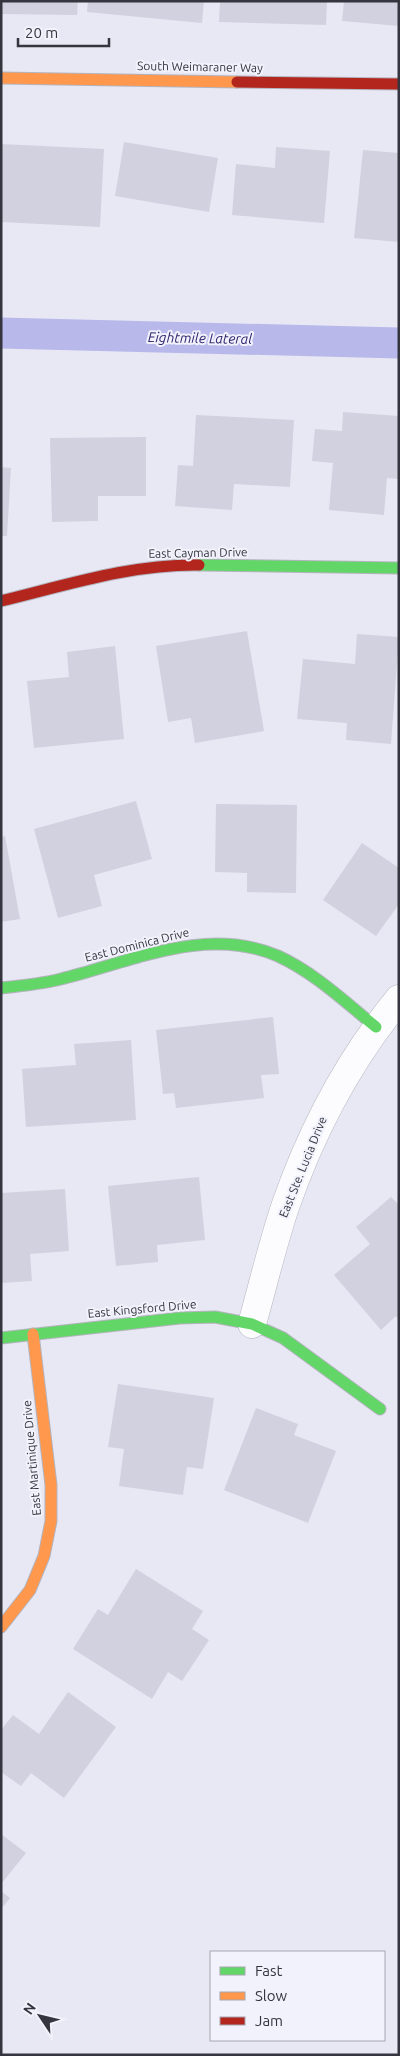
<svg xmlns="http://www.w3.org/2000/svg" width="400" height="2056" font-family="Ubuntu,sans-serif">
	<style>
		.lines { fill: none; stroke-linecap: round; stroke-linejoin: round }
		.canal { stroke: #b8b9ea; stroke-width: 31 }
		.building { fill: #d1d1df }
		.street-casing { stroke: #b4b4be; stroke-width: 29 }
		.fast-casing { stroke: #b4b4be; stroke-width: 13 }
		.slow-casing { stroke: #b4b4be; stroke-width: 13 }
		.jam-casing { stroke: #b4b4be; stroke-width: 13 }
		.street { stroke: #fcfcfe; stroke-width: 28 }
		.fast { stroke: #63d668; stroke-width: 11 }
		.slow { stroke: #ff974d; stroke-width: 11 }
		.jam { stroke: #b3261e; stroke-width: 11 }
		.labels { text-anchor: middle; stroke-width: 4; stroke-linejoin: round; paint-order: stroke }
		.street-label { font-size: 12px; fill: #34353e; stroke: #f1f2fb }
		.water-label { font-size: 14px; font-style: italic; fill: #2e246e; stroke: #f1f2fb }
	</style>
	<rect width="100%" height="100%" fill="#e8e8f5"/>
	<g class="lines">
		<path class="canal" d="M1,333L399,343"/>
	</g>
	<g class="building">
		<path d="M1,1H78L77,15L1,14Z"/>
		<path d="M88,1H204L202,23L87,12Z"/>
		<path d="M220,1H327L326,25L219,22Z"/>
		<path d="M344,1H399V26L342,21Z"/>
		<path d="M124,142L218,158L209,212L115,196Z"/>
		<path d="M1,144L104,149L100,227L1,222Z"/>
		<path d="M276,147L330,151L324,223L232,215L236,164L275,168Z"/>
		<path d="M363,150L399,153V242L354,238Z"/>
		<path d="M343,412L399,416V479L387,478L384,515L329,510L333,463L312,461L315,429L342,431Z"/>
		<path d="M196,415L294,420L290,487L234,484L232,510L175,506L178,465L193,466Z"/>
		<path d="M146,437V496H98V521L52,522L50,438Z"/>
		<path d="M1,467L11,468L7,536H1Z"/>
		<path d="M247,631L264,731L195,743L191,718L168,722L156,646Z"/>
		<path d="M357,634L399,637L391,744L346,740L347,723L297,719L303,659L355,664Z"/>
		<path d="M115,646L124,739L34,748L27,681L69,677L67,652Z"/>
		<path d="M136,801L152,859L94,875L102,906L58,918L34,829Z"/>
		<path d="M216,804L297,805L296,893L247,892V873L215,872Z"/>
		<path d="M5,836L20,919L1,922V837Z"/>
		<path d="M362,843L399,868V904L376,936L323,900Z"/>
		<path d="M273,1017L279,1074L261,1075L264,1098L176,1108L174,1093L163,1094L156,1030Z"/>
		<path d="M131,1040L136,1120L26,1127L22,1069L76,1065L74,1044Z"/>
		<path d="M199,1177L205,1240L157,1245L158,1262L116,1266L108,1186Z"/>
		<path d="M65,1189L69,1251L30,1254L32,1281L1,1283V1193Z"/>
		<path d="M391,1197L399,1205V1320L396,1316L381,1330L334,1275L370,1244L356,1227Z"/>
		<path d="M118,1384L214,1398L203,1469L187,1467L183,1495L119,1486L124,1449L108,1447Z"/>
		<path d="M256,1408L298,1424L294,1435L336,1451L308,1523L224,1490Z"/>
		<path d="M136,1569L203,1611L192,1629L209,1640L182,1681L168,1672L152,1699L73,1649L98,1609L108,1615Z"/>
		<path d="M68,1692L116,1727L64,1798L31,1773L21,1786L1,1772V1730L13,1715L39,1734Z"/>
		<path d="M1,1834L26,1853L1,1884Z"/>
		<path d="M1,1891L10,1898L1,1909Z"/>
	</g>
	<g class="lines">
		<defs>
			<path id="street" d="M252,1324C263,1285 272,1246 285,1207C311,1132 348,1061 399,999"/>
			<g id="fast">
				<path d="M199,565L399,568"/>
				<path d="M1,988C21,986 41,984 61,979C131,962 206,925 278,956C315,973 345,1002 376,1027"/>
				<path d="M1,1338L180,1318L215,1317L252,1324L283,1338L380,1409"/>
			</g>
			<g id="slow">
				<path d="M1,78L237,82"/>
				<path d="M1,1627L30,1590L44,1556L51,1521V1485L33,1334"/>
			</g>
			<g id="jam">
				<path d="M237,82L399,84"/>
				<path d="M1,601C67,585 131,564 199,565"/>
			</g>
		</defs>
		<use href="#street" class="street-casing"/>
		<use href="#fast" class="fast-casing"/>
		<use href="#slow" class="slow-casing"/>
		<use href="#jam" class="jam-casing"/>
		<use href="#street" class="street"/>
		<use href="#fast" class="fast"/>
		<use href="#slow" class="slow"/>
		<use href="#jam" class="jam"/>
	</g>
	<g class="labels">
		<g class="street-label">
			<text transform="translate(200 67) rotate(1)" y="4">South Weimaraner Way</text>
			<text transform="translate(198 553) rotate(-1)" y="4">East Cayman Drive</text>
			<text transform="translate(137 945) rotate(-14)" y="4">East Dominica Drive</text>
			<text transform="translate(303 1167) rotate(-68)" y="4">East Ste. Lucia Drive</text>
			<text transform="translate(142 1309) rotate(-5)" y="4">East Kingsford Drive</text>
			<text transform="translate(32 1458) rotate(-95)" y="4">East Martinique Drive</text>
		</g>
		<g class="water-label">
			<text transform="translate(200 338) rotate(1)" y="5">Eightmile Lateral</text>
		</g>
	</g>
	<rect width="400" height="2056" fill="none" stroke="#34353e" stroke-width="5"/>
	<rect x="210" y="1951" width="175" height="90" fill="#f1f2fb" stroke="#a5a6af"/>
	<rect x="220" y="1967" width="25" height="8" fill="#63d668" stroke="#a5a6af"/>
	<text x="255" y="1976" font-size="15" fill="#34353e">Fast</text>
	<rect x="220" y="1992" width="25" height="8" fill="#ff974d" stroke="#a5a6af"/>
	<text x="255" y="2001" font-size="15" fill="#34353e">Slow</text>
	<rect x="220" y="2017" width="25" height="8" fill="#b3261e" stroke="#a5a6af"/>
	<text x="255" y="2026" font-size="15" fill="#34353e">Jam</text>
	<g transform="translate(40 2016) rotate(305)" stroke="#f1f2fb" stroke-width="4" paint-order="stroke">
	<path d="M0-4L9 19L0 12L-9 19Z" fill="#34353e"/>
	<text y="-8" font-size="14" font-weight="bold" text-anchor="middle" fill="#34353e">N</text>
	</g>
	<path d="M18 38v8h91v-8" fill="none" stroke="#34353e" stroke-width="2.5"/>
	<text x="25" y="38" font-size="15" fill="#34353e" stroke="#f1f2fb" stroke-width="4" paint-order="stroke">20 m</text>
</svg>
